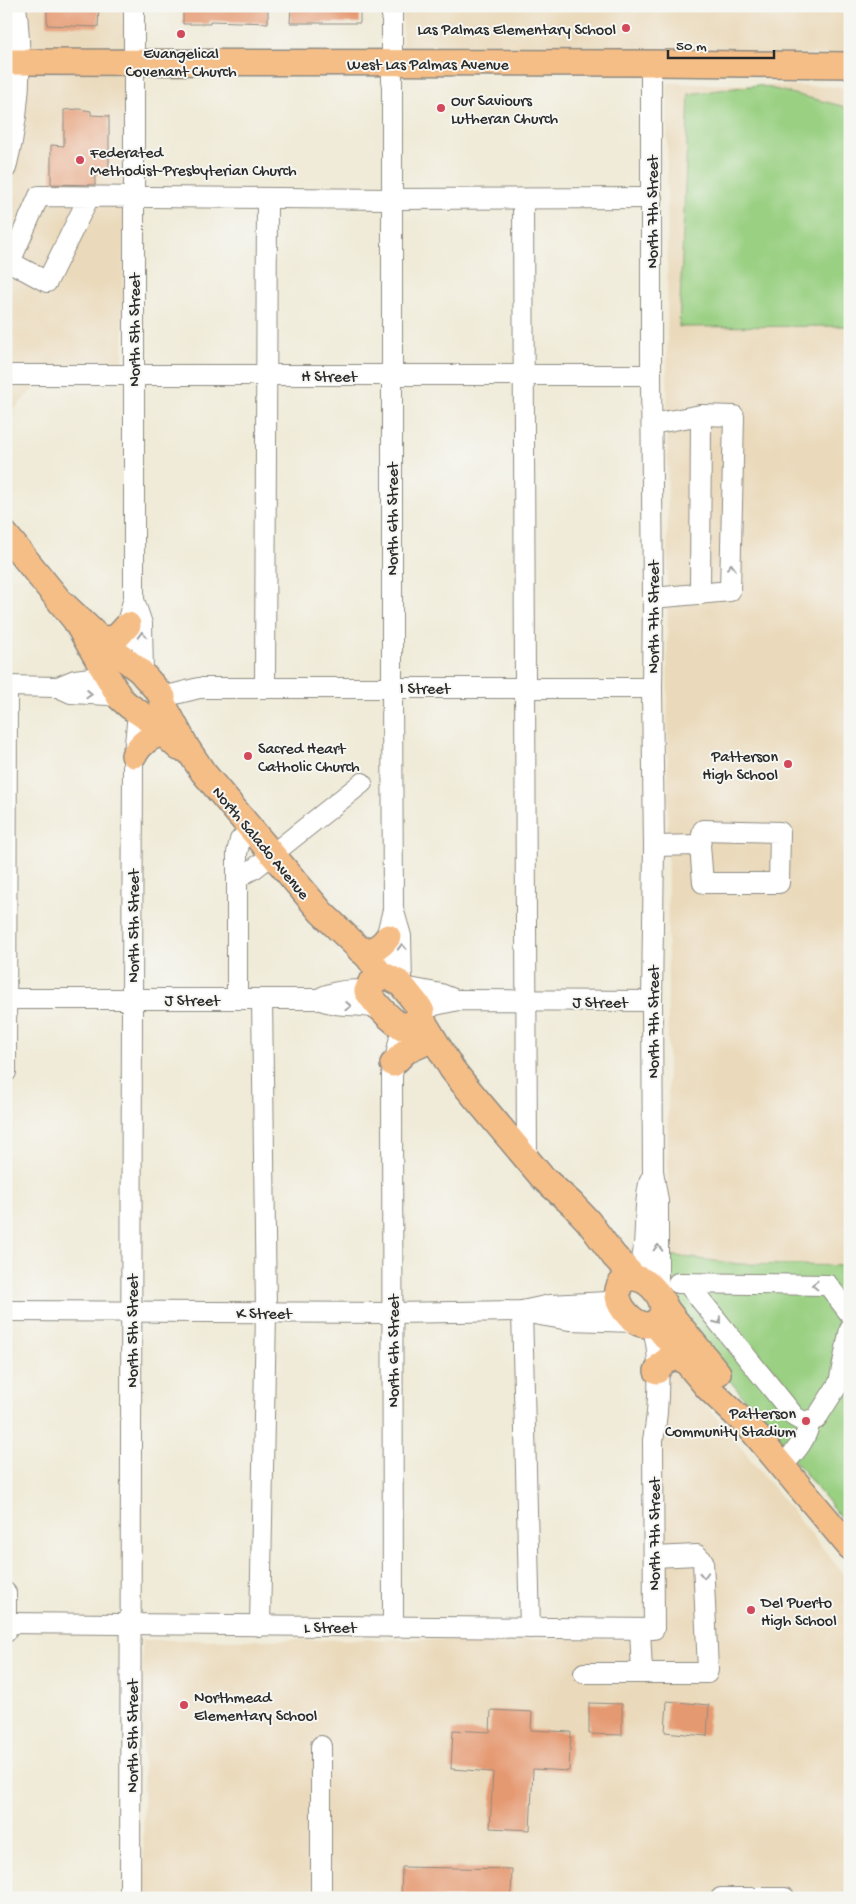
<svg xmlns="http://www.w3.org/2000/svg" width="856" height="1904" font-family="'Gochi Hand',sans-serif">
	<style>
		.built { fill: #ead9ba }
		.green { fill: #9ad082; stroke: #627e56 }
		.building { fill: #e59971 }
		.lines { fill: none; stroke-linecap: round; stroke-linejoin: round }
		.minor-casing { stroke: #8e8b82; stroke-width: 22 }
		.major-casing { stroke: #8e8b82; stroke-width: 28 }
		.minor { stroke: #fff; stroke-width: 20 }
		.major { stroke: #f6be87; stroke-width: 25 }
		.oneway { stroke: #a0a0a0 }
		.poi-dot { fill: #d1495b; stroke: #f6f6f2; stroke-width: 2 }
		.labels { text-anchor: middle; stroke-width: 4; stroke-linejoin: round; paint-order: stroke }
		.poi-label { font-size: 16px; fill: #2b2b2b; stroke: #f6f6f2; text-anchor: start }
		.street-label { font-size: 16px; fill: #2b2b2b; stroke: #f6f6f2 }
	</style>
	<rect width="100%" height="100%" fill="#f6f6f2"/>
	<filter id="ink" filterUnits="userSpaceOnUse"><feTurbulence type="fractalNoise" baseFrequency=".02" numOctaves="2"/><feDisplacementMap in="SourceGraphic" scale="10" xChannelSelector="R" yChannelSelector="G"/><feConvolveMatrix kernelMatrix="1 2 1 2 8 2 1 2 1" color-interpolation-filters="sRGB"/></filter>
	<filter id="wash" filterUnits="userSpaceOnUse"><feTurbulence type="fractalNoise" baseFrequency=".0096" numOctaves="4" result="noise"/><feDisplacementMap in="SourceGraphic" scale="20" xChannelSelector="R" yChannelSelector="G"/><feGaussianBlur stdDeviation="1.12" result="paint"/><feColorMatrix in="noise" values="0 0 0 0 0 0 0 0 0 0 0 0 0 0 0 0 0 1.4 0 .05"/><feComposite in="paint" operator="in"/></filter>
	<g filter="url(#wash)">
		<rect width="100%" height="100%" fill="#f0ebd8"/>
		<g class="built">
			<path d="M6,6H126L123,367H54L6,418Z"/>
			<path d="M403,6H850V55L402,49Z"/>
			<path d="M667,83L850,87V1529L670,1306L668,1255Z"/>
			<path d="M660,1348L850,1582V1898H144L142,1640L652,1639Z"/>
		</g>
		<g class="green">
			<path d="M758,85L842,106L850,112V326L679,327L689,94Z"/>
			<path d="M668,1255L738,1264L850,1266V1529L676,1314L668,1296Z"/>
		</g>
		<g id="blocks">
			<g class="building">
				<path d="M47,6H99L98,27L47,25Z"/>
				<path d="M183,6H268V23L210,21V24H183Z"/>
				<path d="M291,6H360V23H290Z"/>
				<path d="M79,109L91,111V115L109,116V175H95V185L51,184V145L64,146V110Z"/>
				<path d="M667,1701L709,1705L707,1736L665,1732Z"/>
				<path d="M589,1703L622,1704V1735L589,1734Z"/>
				<path d="M491,1710L532,1712L531,1730L571,1732L569,1771L533,1769L530,1830L490,1828L493,1772L451,1769L453,1730L490,1732Z"/>
				<path d="M402,1867L512,1869L511,1898H401Z"/>
			</g>
		</g>
	</g>
	<g filter="url(#ink)">
		<use href="#blocks" fill-opacity="0" stroke="#8e8b82" stroke-width="1"/>
		<g class="lines">
			<defs>
				<g id="minor">
					<path d="M651,63V375L653,598L652,688L654,846L652,1001L653,1171L658,1201V1278L660,1296"/>
					<path d="M6,168C20,114 23,61 16,6"/>
					<path d="M89,197L47,282L10,262L39,196L392,199L652,198"/>
					<path d="M523,199L527,1160"/>
					<path d="M6,375H651"/>
					<path d="M652,424L701,415L734,416L730,591L653,598"/>
					<path d="M700,594L701,415"/>
					<path d="M134,600L142,624L143,674"/>
					<path d="M127,639L128,619L134,598V6"/>
					<path d="M6,686L58,687L71,693L109,695L120,698"/>
					<path d="M58,687L75,680L107,676"/>
					<path d="M265,687L267,198"/>
					<path d="M163,697L199,688H652"/>
					<path d="M654,846L700,845L703,883H779L780,832L703,830L700,845"/>
					<path d="M238,877L255,868L362,783"/>
					<path d="M394,912L401,936L402,985"/>
					<path d="M384,975L388,930L393,910L392,687V6"/>
					<path d="M404,987L441,994L456,1000"/>
					<path d="M6,999H318C338,1008 359,1003 380,1009"/>
					<path d="M237,999V853L240,840L251,829"/>
					<path d="M318,999C333,991 350,989 367,991"/>
					<path d="M422,1012L435,1005L458,1000L652,1001"/>
					<path d="M6,1072L7,686"/>
					<path d="M636,1278C650,1249 641,1212 650,1180"/>
					<path d="M678,1283L828,1285L850,1314"/>
					<path d="M687,1283L795,1417L804,1422L816,1419L839,1383L850,1329"/>
					<path d="M6,1311L392,1313L522,1311L550,1305L607,1302L615,1297L618,1293"/>
					<path d="M522,1311L530,1628"/>
					<path d="M528,1313L569,1320L636,1322"/>
					<path d="M782,1466C795,1452 807,1440 810,1420"/>
					<path d="M6,1593V1632"/>
					<path d="M6,1623L654,1629L653,1440C659,1411 662,1351 651,1324"/>
					<path d="M260,1626L266,1312L262,999"/>
					<path d="M393,1627L392,1075L402,1027"/>
					<path d="M640,1629L642,1673H707L708,1670L703,1561L697,1555L654,1557"/>
					<path d="M584,1673H642"/>
					<path d="M321,1746V1898"/>
					<path d="M130,1898L132,999L133,764L138,713"/>
					<path d="M721,1898H785"/>
				</g>
				<g id="major">
					<path d="M6,62L651,63L850,65"/>
					<path d="M6,535L75,620L120,698L129,706L144,716L179,748"/>
					<path d="M61,602L108,646L140,671L163,697L162,701L165,707L187,748L203,772L321,912L368,957L382,976"/>
					<path d="M101,640L117,637L128,625"/>
					<path d="M134,755C141,743 149,737 163,733"/>
					<path d="M360,950C373,952 381,947 388,937"/>
					<path d="M384,975L400,983L420,1008L422,1012L415,1022L402,1027C387,1017 377,1006 367,991L370,984Z"/>
					<path d="M420,1016L452,1069L463,1083L542,1177L572,1204L588,1221L614,1256L635,1278"/>
					<path d="M393,1064L406,1051L422,1044"/>
					<path d="M628,1278C646,1276 662,1293 663,1310C651,1352 595,1294 628,1278Z"/>
					<path d="M661,1298L667,1310L718,1373"/>
					<path d="M654,1323L708,1388L751,1429L850,1547"/>
					<path d="M657,1371C664,1359 673,1356 685,1360"/>
				</g>
			</defs>
			<use href="#minor" class="minor-casing"/>
			<use href="#major" class="major-casing"/>
			<use href="#minor" class="minor"/>
			<use href="#major" class="major"/>
		</g>
		<defs><path id="oneway-chevron" d="M-2-3.5L2.5 0L-2 3.5" fill="none" stroke-width="1.6" stroke-linecap="round" stroke-linejoin="round" transform="scale(1.25)"/></defs>
		<g class="oneway">
			<use href="#oneway-chevron" transform="translate(731 567) rotate(-89)"/>
			<use href="#oneway-chevron" transform="translate(142 635) rotate(-92)"/>
			<use href="#oneway-chevron" transform="translate(89 694) rotate(2)"/>
			<use href="#oneway-chevron" transform="translate(402 947) rotate(-92)"/>
			<use href="#oneway-chevron" transform="translate(348 1006) rotate(2)"/>
			<use href="#oneway-chevron" transform="translate(658 1248) rotate(-89)"/>
			<use href="#oneway-chevron" transform="translate(815 1285) rotate(-179)"/>
			<use href="#oneway-chevron" transform="translate(718 1321) rotate(51)"/>
			<use href="#oneway-chevron" transform="translate(704 1575) rotate(87)"/>
		</g>
	</g>
	<g class="poi-dot">
		<circle cx="626" cy="28" r="5"/>
		<circle cx="181" cy="34" r="5"/>
		<circle cx="441" cy="108" r="5"/>
		<circle cx="80" cy="160" r="5"/>
		<circle cx="248" cy="756" r="5"/>
		<circle cx="788" cy="764" r="5"/>
		<circle cx="806" cy="1421" r="5"/>
		<circle cx="751" cy="1610" r="5"/>
		<circle cx="184" cy="1705" r="5"/>
	</g>
	<g class="labels">
		<g class="poi-label">
			<text x="616" y="34" text-anchor="end">Las Palmas Elementary School</text>
			<text x="181" y="58" text-anchor="middle">Evangelical<tspan x="181" dy="18">Covenant Church</tspan></text>
			<text x="451" y="105">Our Saviours<tspan x="451" dy="18">Lutheran Church</tspan></text>
			<text x="90" y="157">Federated<tspan x="90" dy="18">Methodist-Presbyterian Church</tspan></text>
			<text x="258" y="753">Sacred Heart<tspan x="258" dy="18">Catholic Church</tspan></text>
			<text x="778" y="761" text-anchor="end">Patterson<tspan x="778" dy="18">High School</tspan></text>
			<text x="796" y="1418" text-anchor="end">Patterson<tspan x="796" dy="18">Community Stadium</tspan></text>
			<text x="761" y="1607">Del Puerto<tspan x="761" dy="18">High School</tspan></text>
			<text x="194" y="1702">Northmead<tspan x="194" dy="18">Elementary School</tspan></text>
		</g>
		<g class="street-label">
			<text x="428" y="69">West Las Palmas Avenue</text>
			<text transform="translate(651 212) rotate(-90)" y="6">North 7th Street</text>
			<text transform="translate(133 330) rotate(-90)" y="6">North 5th Street</text>
			<text x="329" y="381">H Street</text>
			<text transform="translate(391 519) rotate(-90)" y="6">North 6th Street</text>
			<text transform="translate(652 617) rotate(-90)" y="6">North 7th Street</text>
			<text x="425" y="693">I Street</text>
			<text transform="translate(262 842) rotate(50)" y="6">North Salado Avenue</text>
			<text transform="translate(132 926) rotate(-90)" y="6">North 5th Street</text>
			<text x="192" y="1005">J Street</text>
			<text x="600" y="1007">J Street</text>
			<text transform="translate(652 1022) rotate(-90)" y="6">North 7th Street</text>
			<text x="264" y="1318">K Street</text>
			<text transform="translate(131 1331) rotate(-90)" y="6">North 5th Street</text>
			<text transform="translate(392 1351) rotate(-90)" y="6">North 6th Street</text>
			<text transform="translate(653 1534) rotate(-90)" y="6">North 7th Street</text>
			<text x="330" y="1632">L Street</text>
			<text transform="translate(131 1736) rotate(-90)" y="6">North 5th Street</text>
		</g>
	</g>
	<rect width="856" height="1904" fill="none" stroke="#f6f6f2" stroke-width="25"/>
	<path d="M668 50v8h106v-8" fill="none" stroke="#2b2b2b" stroke-width="2.5"/>
	<text x="676" y="50" font-size="15" fill="#2b2b2b" stroke="#f6f6f2" stroke-width="4" paint-order="stroke">50 m</text>
</svg>
